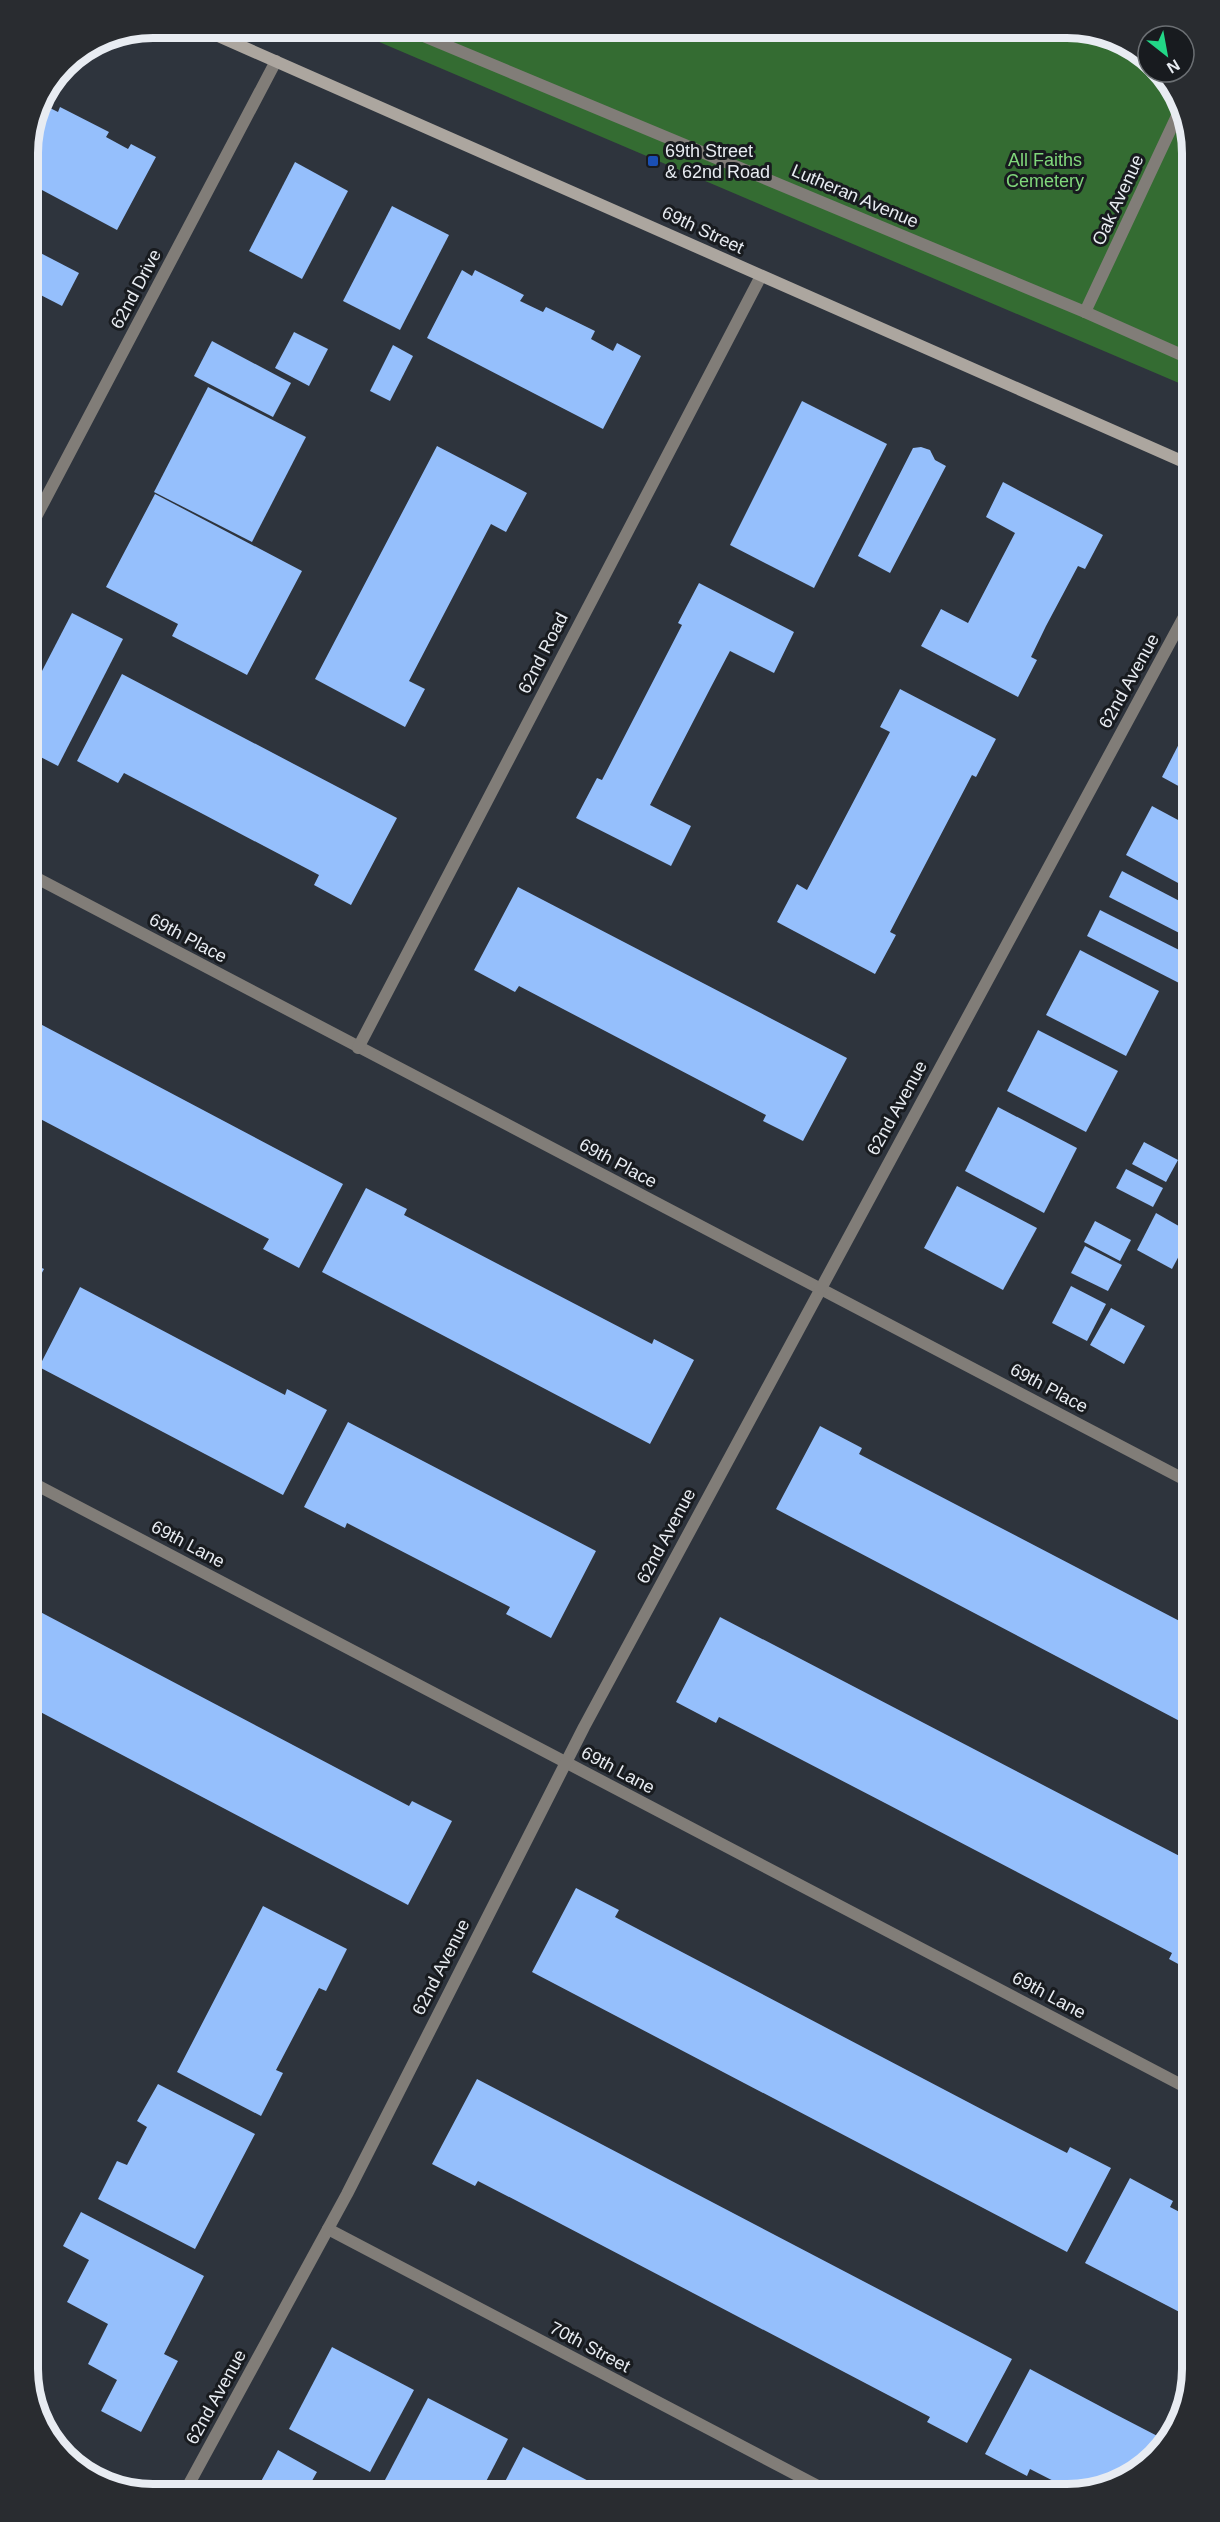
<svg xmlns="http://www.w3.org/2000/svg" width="1220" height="2522" font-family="Helvetica,sans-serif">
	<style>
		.built { fill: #343e4b }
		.green { fill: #346c32 }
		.building { fill: #95bffc }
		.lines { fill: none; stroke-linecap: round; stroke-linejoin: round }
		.lane { stroke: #817d78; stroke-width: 12 }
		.street { stroke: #817d78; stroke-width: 12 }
		.secondary { stroke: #aca69f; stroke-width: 12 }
		.transit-dot { fill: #1a4fb4; stroke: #181b1f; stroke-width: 2 }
		.labels { text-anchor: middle; stroke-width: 6; stroke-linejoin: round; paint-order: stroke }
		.poi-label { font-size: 18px; fill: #e8ecf2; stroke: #181b1f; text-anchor: start }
		.park-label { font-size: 18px; fill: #80d77b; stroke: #181b1f }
		.street-label { font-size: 18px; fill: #e8ecf2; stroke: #181b1f }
		.rim { fill: none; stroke: #e8ecf2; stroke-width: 8 }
	</style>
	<rect width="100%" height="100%" fill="#2e343d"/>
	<path class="built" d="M27,2328L50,2434L36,2418L27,2370Z"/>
	<path class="green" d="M344,27H1077L1144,53L1148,58V72H1159L1184,104L1193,152V389Z"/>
	<g class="building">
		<path d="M38,102L58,112L60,107L109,132L106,137L128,149L131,144L156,157L117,230L27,182V144Z"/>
		<path d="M295,162L348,191L302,279L249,251Z"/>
		<path d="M392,206L449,235L400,330L343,301Z"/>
		<path d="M27,246L79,273L62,306L27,288Z"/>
		<path d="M462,270L472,276L475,270L524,295L520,301L543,312L546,307L595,331L591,339L613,351L617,343L641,356L603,429L427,338Z"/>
		<path d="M294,332L328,349L309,386L275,368Z"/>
		<path d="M212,341L291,383L273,417L194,376Z"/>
		<path d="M393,345L413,356L390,401L370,391Z"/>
		<path d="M208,387L306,437L252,542L154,492Z"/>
		<path d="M802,401L887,444L814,588L730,545Z"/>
		<path d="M437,446L527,493L506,532L491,524L409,681L425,689L405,727L315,679Z"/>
		<path d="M921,447L930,450L935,460L946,466L890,573L858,556L913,448Z"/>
		<path d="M1003,482L1103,535L1085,569L1078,566L1046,626L1031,657L1037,660L1018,697L921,646L941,609L968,623L1015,533L986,517Z"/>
		<path d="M155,494L302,571L247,675L172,636L178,624L106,587Z"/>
		<path d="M699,583L794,632L774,673L730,651L711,687L650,805L691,826L671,866L576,818L597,778L602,780L682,625L678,623Z"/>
		<path d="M72,613L123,639L58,766L27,750V700Z"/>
		<path d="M122,674L397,818L351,905L314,885L319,875L201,813L124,773L118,783L77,761Z"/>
		<path d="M900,689L996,739L976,777L972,775L890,932L896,935L875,974L777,922L797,884L807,890L890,732L880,727Z"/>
		<path d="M1183,736L1193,741V794L1162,777Z"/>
		<path d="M1152,806L1193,828V891L1126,855Z"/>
		<path d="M1122,871L1193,908V940L1109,897Z"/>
		<path d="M518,887L847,1058L803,1141L763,1121L766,1115L519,986L515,992L474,970Z"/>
		<path d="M1100,910L1193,957V966L1183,985L1087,936Z"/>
		<path d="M1080,950L1159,991L1126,1056L1046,1015Z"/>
		<path d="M27,1017L343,1184L299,1268L263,1249L269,1239L27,1112Z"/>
		<path d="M1038,1030L1118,1071L1086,1132L1007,1091Z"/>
		<path d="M998,1107L1077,1148L1044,1213L965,1171Z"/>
		<path d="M1144,1142L1178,1160L1166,1182L1132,1164Z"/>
		<path d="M1126,1169L1163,1188L1153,1207L1116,1188Z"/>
		<path d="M957,1186L1037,1228L1003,1290L924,1248Z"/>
		<path d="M366,1188L407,1209L404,1215L652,1344L654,1339L694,1360L650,1444L322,1272Z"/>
		<path d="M1156,1213L1191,1233L1172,1269L1137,1250Z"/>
		<path d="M1095,1221L1131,1240L1120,1261L1084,1242Z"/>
		<path d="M1085,1246L1122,1265L1108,1291L1071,1273Z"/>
		<path d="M27,1261L44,1269L27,1300Z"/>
		<path d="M1071,1286L1106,1304L1087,1341L1052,1323Z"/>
		<path d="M80,1287L285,1395L287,1389L327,1410L283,1495L39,1367Z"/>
		<path d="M1111,1308L1145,1326L1124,1364L1090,1345Z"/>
		<path d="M1193,1366V1397L1181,1390Z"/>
		<path d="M348,1422L596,1551L551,1638L506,1614L510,1607L347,1523L345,1528L304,1507Z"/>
		<path d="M820,1426L862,1448L859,1454L1193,1628V1728L776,1509Z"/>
		<path d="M27,1605L409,1806L412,1801L452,1821L408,1905L27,1705Z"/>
		<path d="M720,1617L1193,1863V1972L1169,1959L1172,1953L885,1803L719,1717L716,1723L676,1702Z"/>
		<path d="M576,1888L619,1910L615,1917L985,2111L1067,2153L1070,2147L1111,2168L1067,2252L532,1972Z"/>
		<path d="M263,1906L347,1949L326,1991L319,1988L276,2070L283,2073L261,2116L177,2072Z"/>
		<path d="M477,2079L1012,2359L967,2443L927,2422L930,2417L519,2202L478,2181L475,2186L432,2164Z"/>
		<path d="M158,2084L255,2134L195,2249L98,2199L117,2161L127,2165L147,2127L137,2121Z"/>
		<path d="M1130,2178L1173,2201L1170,2207L1193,2219V2319L1085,2263Z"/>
		<path d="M81,2212L204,2276L164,2354L178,2361L141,2432L101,2411L117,2380L88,2364L108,2324L67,2302L89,2260L63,2246Z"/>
		<path d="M332,2347L414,2390L370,2472L289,2429Z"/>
		<path d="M1030,2369L1113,2413L1169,2442L1116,2486L1077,2493L1030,2469L1027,2476L985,2454Z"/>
		<path d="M428,2398L508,2439L479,2495H414L385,2480Z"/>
		<path d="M523,2447L604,2489L601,2495H498Z"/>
		<path d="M278,2450L317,2472L304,2495H264L266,2491L258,2487Z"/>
	</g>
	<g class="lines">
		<g class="lane">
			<path d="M402,27L1085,312L1193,360"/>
			<path d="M1085,312L1183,103"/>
		</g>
		<g class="street">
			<path d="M27,534L276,61"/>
			<path d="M27,873L1193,1484"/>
			<path d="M358,1048L761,276"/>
			<path d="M27,1480L1193,2091"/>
			<path d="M328,2229L835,2495"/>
			<path d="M183,2495L347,2194L584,1727L1193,600"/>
		</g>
		<path class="secondary" d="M198,27L1193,466"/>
	</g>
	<rect class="transit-dot" x="647" y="155" width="12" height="12" rx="3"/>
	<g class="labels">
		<g class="poi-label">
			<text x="665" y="157">69th Street<tspan x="665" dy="21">&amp; 62nd Road</tspan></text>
		</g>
		<g class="park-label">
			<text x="1045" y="166">All Faiths<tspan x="1045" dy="21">Cemetery</tspan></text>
		</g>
		<g class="street-label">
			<text transform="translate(855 196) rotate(23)" y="6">Lutheran Avenue</text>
			<text transform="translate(1118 200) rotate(-65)" y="6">Oak Avenue</text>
			<text transform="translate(703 230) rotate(25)" y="6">69th Street</text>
			<text transform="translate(136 289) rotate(-62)" y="6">62nd Drive</text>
			<text transform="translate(543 653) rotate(-63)" y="6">62nd Road</text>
			<text transform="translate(1129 681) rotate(-61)" y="6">62nd Avenue</text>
			<text transform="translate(188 938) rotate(28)" y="6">69th Place</text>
			<text transform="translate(897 1108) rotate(-61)" y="6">62nd Avenue</text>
			<text transform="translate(618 1163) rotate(28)" y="6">69th Place</text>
			<text transform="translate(1049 1388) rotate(28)" y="6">69th Place</text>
			<text transform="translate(666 1536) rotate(-62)" y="6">62nd Avenue</text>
			<text transform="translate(188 1544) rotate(28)" y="6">69th Lane</text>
			<text transform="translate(618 1770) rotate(28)" y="6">69th Lane</text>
			<text transform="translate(441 1967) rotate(-63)" y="6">62nd Avenue</text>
			<text transform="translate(1049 1995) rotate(28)" y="6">69th Lane</text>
			<text transform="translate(590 2347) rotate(28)" y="6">70th Street</text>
			<text transform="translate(216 2397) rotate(-61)" y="6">62nd Avenue</text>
		</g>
	</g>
	<path d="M0 0H1220V2522H0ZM153 38H1067A115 115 0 0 1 1182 153V2369A115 115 0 0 1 1067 2484H153A115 115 0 0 1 38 2369V153A115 115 0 0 1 153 38Z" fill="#292c30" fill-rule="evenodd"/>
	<path class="rim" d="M153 38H1067A115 115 0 0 1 1182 153V2369A115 115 0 0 1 1067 2484H153A115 115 0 0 1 38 2369V153A115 115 0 0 1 153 38Z"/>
	<g transform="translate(1166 54) rotate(149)"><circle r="28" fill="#181b1f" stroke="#6b6f73" stroke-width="1.5"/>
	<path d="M0-4.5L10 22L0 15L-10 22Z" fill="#22d887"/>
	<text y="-9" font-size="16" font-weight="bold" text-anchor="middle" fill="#e8ecf2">N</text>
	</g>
</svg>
